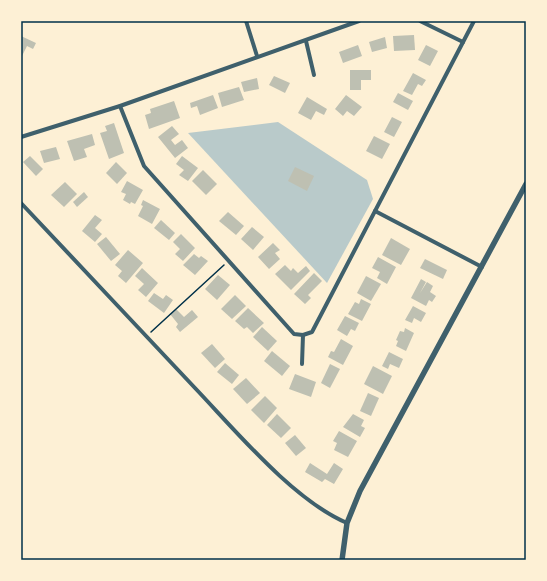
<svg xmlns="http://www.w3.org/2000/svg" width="547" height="581" font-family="Mulish,sans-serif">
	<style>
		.green { fill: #b9caca }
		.building { fill: #bec0b2 }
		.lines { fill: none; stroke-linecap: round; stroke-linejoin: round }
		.path { stroke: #003049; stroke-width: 1.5 }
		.minor { stroke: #3f606c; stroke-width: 4 }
		.tertiary { stroke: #3f606c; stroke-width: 5.5 }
		.neatline { fill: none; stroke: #003049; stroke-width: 1.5 }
	</style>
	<rect width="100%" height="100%" fill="#fdf0d5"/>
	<path class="green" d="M278,122L367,180L373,199L327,283L188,133Z"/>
	<g class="building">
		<path d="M414,35L415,50L394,51L393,36Z"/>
		<path d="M21,36L36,43L33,49L27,46L22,56Z"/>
		<path d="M385,37L387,48L372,52L369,42Z"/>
		<path d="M358,45L362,56L343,63L339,52Z"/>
		<path d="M426,45L438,51L430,66L418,60Z"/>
		<path d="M350,70H371V80H361V90H350Z"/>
		<path d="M413,73L426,80L422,86L418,84L412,95L403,91Z"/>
		<path d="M274,76L290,83L285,93L269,85Z"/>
		<path d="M257,78L259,89L244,92L241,82Z"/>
		<path d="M239,87L244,100L222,107L218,93Z"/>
		<path d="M398,93L413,101L408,110L393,102Z"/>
		<path d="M213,95L218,108L200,115L197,106L191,108L190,103Z"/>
		<path d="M346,95L362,107L354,116L347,111L343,116L335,109Z"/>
		<path d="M307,97L327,109L324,115L316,111L311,120L298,113Z"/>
		<path d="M174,101L180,118L149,129L145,115L151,113L150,109Z"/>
		<path d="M392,117L402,122L394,137L384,132Z"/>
		<path d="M114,123L124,153L109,159L100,133L107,131L105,126Z"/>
		<path d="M172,126L179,134L171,140L175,145L182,140L188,148L175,158L158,137Z"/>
		<path d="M92,134L95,145L84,149L87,157L74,161L67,141Z"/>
		<path d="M374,136L390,144L382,159L366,151Z"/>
		<path d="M56,147L60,159L44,163L40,151Z"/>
		<path d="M30,156L43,169L36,176L23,162Z"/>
		<path d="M182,156L198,168L188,181L179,175L184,170L176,164Z"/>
		<path d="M116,162L127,173L117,184L106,173Z"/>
		<path d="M295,167L314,176L307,191L288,181Z"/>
		<path d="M203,170L217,184L206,195L192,181Z"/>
		<path d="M127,181L143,190L135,204L131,202L130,204L123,200L126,194L121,192Z"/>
		<path d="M65,182L77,194L64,207L51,195Z"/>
		<path d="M84,192L88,197L77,207L73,202Z"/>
		<path d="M143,200L160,209L152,224L138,216L143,206L141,205Z"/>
		<path d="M228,212L244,226L236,235L219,221Z"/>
		<path d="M95,215L102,220L95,228L102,234L95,242L82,231Z"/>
		<path d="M161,220L175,233L169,240L154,228Z"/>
		<path d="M252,227L264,237L253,250L241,239Z"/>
		<path d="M181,234L195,248L183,261L175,254L180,249L173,242Z"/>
		<path d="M106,237L120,254L111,261L97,244Z"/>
		<path d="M391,238L410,249L401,265L382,255Z"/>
		<path d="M273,243L280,250L275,253L280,259L269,269L258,257Z"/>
		<path d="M128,250L143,263L126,283L118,276L122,271L115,265Z"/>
		<path d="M194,254L199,258L201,256L208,261L195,275L183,265Z"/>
		<path d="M378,257L396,267L387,284L377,278L380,272L372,268Z"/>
		<path d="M425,259L447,270L443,279L420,268Z"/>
		<path d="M285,265L291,271L293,268L298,273L306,266L310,271L291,290L275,274Z"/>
		<path d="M142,268L158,283L146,297L138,290L144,284L135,276Z"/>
		<path d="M314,273L322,281L308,295L311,298L305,304L294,294Z"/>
		<path d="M218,275L230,285L217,300L205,289Z"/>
		<path d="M366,276L381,284L371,301L357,293Z"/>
		<path d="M421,279L426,282L420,293L427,282L433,286L430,292L436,296L432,302L429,300L426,306L411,298Z"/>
		<path d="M154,293L163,299L166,295L173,300L164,313L148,301Z"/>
		<path d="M235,295L246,306L232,319L221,309Z"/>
		<path d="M361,299L371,304L362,321L348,314L355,302L359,304Z"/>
		<path d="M413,306L426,313L421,322L414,318L412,323L405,320Z"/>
		<path d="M248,308L264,323L253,333L247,327L244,329L235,321Z"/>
		<path d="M176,309L184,317L192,310L198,317L180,332L176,327L178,324L170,314Z"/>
		<path d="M345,316L359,323L355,331L351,329L347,336L337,330Z"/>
		<path d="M262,327L277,341L268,351L253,337Z"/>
		<path d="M405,328L414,333L406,351L396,346L398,341L396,340L400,331L404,332Z"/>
		<path d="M341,339L353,346L343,365L328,357L331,351L334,352Z"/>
		<path d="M212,344L225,359L215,368L201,353Z"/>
		<path d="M272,351L290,366L282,376L264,361Z"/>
		<path d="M389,352L403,359L399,368L390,364L388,369L382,366Z"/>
		<path d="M225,363L239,375L232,384L217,372Z"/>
		<path d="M330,364L340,369L330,388L321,383Z"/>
		<path d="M373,366L392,376L383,394L364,384Z"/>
		<path d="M295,374L316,382L311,397L289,389Z"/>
		<path d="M246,378L260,393L247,404L233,389Z"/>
		<path d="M368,393L379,398L371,416L360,411Z"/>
		<path d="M265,396L277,408L264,423L251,410Z"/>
		<path d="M277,414L291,428L281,438L267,425Z"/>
		<path d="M353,414L364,420L361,426L365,428L360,437L343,427Z"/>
		<path d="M339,431L357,441L348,457L334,450L337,443L333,441Z"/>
		<path d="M295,435L306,448L296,456L285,443Z"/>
		<path d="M310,463L327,474L334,463L343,469L334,484L325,479L322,482L305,472Z"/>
	</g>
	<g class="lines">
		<path class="path" d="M151,332L224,265"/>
		<g class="minor">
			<path d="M246,21L257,56"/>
			<path d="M420,21L463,42"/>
			<path d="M306,41L314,75"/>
			<path d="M120,106L144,166L294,334L303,335L312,332L474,21"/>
			<path d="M21,137L120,106L359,21"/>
			<path d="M21,203C79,265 137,326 195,388C236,431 293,500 347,523"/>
			<path d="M375,211L482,267"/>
			<path d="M302,364L303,335"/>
		</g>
		<path class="tertiary" d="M342,560L347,523L360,491L526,184"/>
	</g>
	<rect width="547" height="581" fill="none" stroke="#fdf0d5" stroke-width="44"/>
	<rect x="22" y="22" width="503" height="537" class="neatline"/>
</svg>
